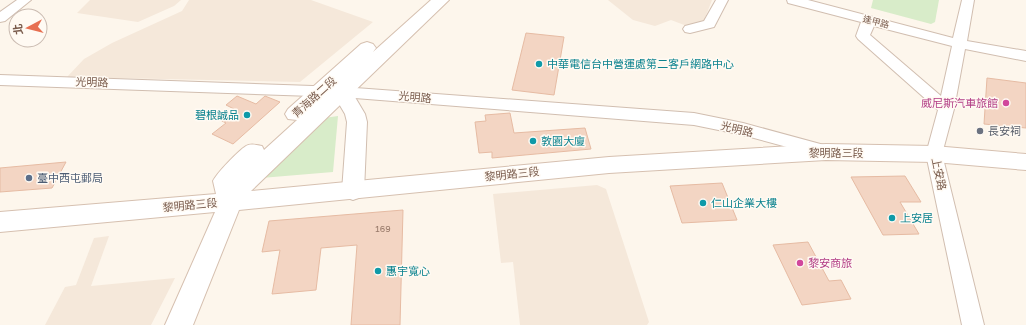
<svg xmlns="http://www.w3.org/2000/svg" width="1026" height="325" font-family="'Golos Text','Noto Sans TC',sans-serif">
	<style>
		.residential { fill: #f5e8da }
		.green { fill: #d8ecc9 }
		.building { fill: #f3d5c3; stroke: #e6bba3 }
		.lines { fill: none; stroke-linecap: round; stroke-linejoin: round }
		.minor-casing { stroke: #d1beb0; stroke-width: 2 }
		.tertiary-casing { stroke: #d1beb0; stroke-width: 2 }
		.secondary-casing { stroke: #d6c0b0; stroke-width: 2 }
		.minor { fill: #fff; fill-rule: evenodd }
		.tertiary { fill: #fff; fill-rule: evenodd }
		.secondary { fill: #fff; fill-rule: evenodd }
		.culture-dot { fill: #0f9aa8; stroke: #fffaf3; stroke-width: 1.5 }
		.hotel-dot { fill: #d1479c; stroke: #fffaf3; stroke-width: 1.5 }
		.worship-dot { fill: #6b7280; stroke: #fffaf3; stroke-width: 1.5 }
		.service-dot { fill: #5c6f8a; stroke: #fffaf3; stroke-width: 1.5 }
		.labels { text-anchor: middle; stroke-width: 3; stroke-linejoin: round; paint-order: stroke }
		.far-street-label { font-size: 9px; fill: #7a5c4d; stroke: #fffaf3 }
		.number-label { font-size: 9px; fill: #987a6a }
		.culture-label { font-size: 11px; fill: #0d838f; stroke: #fffaf3; text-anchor: start }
		.street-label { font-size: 11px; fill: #7a5c4d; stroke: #fffaf3 }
		.hotel-label { font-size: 11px; fill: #b23c85; stroke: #fffaf3; text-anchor: end }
		.worship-label { font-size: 11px; fill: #5b616d; stroke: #fffaf3; text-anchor: start }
		.service-label { font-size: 11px; fill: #4e5e75; stroke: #fffaf3; text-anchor: start }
	</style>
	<rect width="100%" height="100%" fill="#fdf6ec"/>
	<g class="residential">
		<path d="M90,0H181L174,6L138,22L77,13Z"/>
		<path d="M189,0H311L373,22L300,82L67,77L84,59L112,43L182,11Z"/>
		<path d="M608,0H712L700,31L671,20L655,26L633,20Z"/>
		<path d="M597,185L606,189L649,322L647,325H520L513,262L501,263L493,194Z"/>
		<path d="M109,236L91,286L175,278L151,325H45L65,287L76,285L94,238Z"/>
	</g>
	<g class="green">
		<path d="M873,0H939L935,22L931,24L871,8Z"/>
		<path d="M338,116L333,172L261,178L324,118Z"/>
	</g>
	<g class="building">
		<path d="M526,33L564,37L554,95L512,90Z"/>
		<path d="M987,78L1026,83V128L984,124Z"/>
		<path d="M237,96L256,104L265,96L280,102L233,144L212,134L226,123L220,120L234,109L226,105Z"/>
		<path d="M510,113L514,133L585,128L591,149L492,158V152L479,153L475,122L486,121L485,115Z"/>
		<path d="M66,162L52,188L0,192V168Z"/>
		<path d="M905,176L921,202H900L919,234L883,235L851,177Z"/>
		<path d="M722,183L737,220L682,223L670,186Z"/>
		<path d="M403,210L400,325H351L357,245L321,248L316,290L272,294L280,250L262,252L269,221Z"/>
		<path d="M808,242L829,281L841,280L851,299L802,305L773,245Z"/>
	</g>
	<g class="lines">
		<defs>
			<g id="minor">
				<path d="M17,0H31L5,21L0,22V12Z"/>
				<path d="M716,0H728L714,27L690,33L685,32L683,29L685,26L704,21Z"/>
				<path d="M787,0H808L953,38L962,0H974L967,41L1026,51V61L965,49L954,109L942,154L984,325H962L926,154L938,110L858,39L856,36L861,22L788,3ZM874,26L952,46L941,96L870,35Z"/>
				<path d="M0,75L342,87L694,113L743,123L824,145L830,147L832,151L830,155L824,157L743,135L694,125L342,97L0,85Z"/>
			</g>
			<path id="tertiary" d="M342,85L349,87L365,114L367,122L364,191L361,197L353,200L345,197L342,191L347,122L345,114L332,92L335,87Z"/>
			<path id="secondary" d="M431,0H449L251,191L609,157L826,144L934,146L1026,154V170L934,162L826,160L609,173L239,210L193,325H165L215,212L0,232V212L216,194L213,181C217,173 238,151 246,146C251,143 256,145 262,146L264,150L297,120L288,119L285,114L288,109L361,44L367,42L373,44L376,48L373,52Z"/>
		</defs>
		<use href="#minor" class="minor-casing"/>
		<use href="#tertiary" class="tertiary-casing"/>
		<use href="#secondary" class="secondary-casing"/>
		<use href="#minor" class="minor"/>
		<use href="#tertiary" class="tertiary"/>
		<use href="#secondary" class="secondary"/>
	</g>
	<g class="culture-dot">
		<circle cx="539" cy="64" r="4"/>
		<circle cx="247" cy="115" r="4"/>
		<circle cx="533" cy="141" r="4"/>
		<circle cx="703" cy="203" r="4"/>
		<circle cx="892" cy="218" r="4"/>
		<circle cx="378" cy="271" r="4"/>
	</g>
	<g class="hotel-dot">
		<circle cx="1006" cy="103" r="4"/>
		<circle cx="800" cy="263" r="4"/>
	</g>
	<circle class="worship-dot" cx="980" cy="131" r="4"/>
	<circle class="service-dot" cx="29" cy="178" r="4"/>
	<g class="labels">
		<g class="far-street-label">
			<text transform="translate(876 22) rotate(15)" y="3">逢甲路</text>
		</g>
		<g class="number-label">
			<text x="383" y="232">169</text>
		</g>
		<g class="culture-label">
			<text x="547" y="68">中華電信台中營運處第二客戶網路中心</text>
			<text x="239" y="119" text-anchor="end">碧根誠品</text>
			<text x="541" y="145">敦園大廈</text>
			<text x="711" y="207">仁山企業大樓</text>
			<text x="900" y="222">上安居</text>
			<text x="386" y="275">惠宇寬心</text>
		</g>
		<g class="street-label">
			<text transform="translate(92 82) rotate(2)" y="4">光明路</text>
			<text transform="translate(314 97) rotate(-42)" y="4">青海路二段</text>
			<text transform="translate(415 97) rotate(5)" y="4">光明路</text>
			<text transform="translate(737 129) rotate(13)" y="4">光明路</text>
			<text x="836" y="157">黎明路三段</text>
			<text transform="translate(512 174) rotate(-6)" y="4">黎明路三段</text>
			<text transform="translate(939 174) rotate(78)" y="4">上安路</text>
			<text transform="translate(190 205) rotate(-5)" y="4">黎明路三段</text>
		</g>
		<g class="hotel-label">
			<text x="998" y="107">威尼斯汽車旅館</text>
			<text x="808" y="267" text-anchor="start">黎安商旅</text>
		</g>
		<g class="worship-label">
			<text x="988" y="135">長安祠</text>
		</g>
		<g class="service-label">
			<text x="37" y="182">臺中西屯郵局</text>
		</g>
	</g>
	<g transform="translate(28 28) rotate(263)"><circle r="19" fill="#fffaf3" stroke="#cabbb1"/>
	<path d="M0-3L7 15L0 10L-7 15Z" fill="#e76f51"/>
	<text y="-6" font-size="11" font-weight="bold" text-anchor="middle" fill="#7a5c4d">北</text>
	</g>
</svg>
